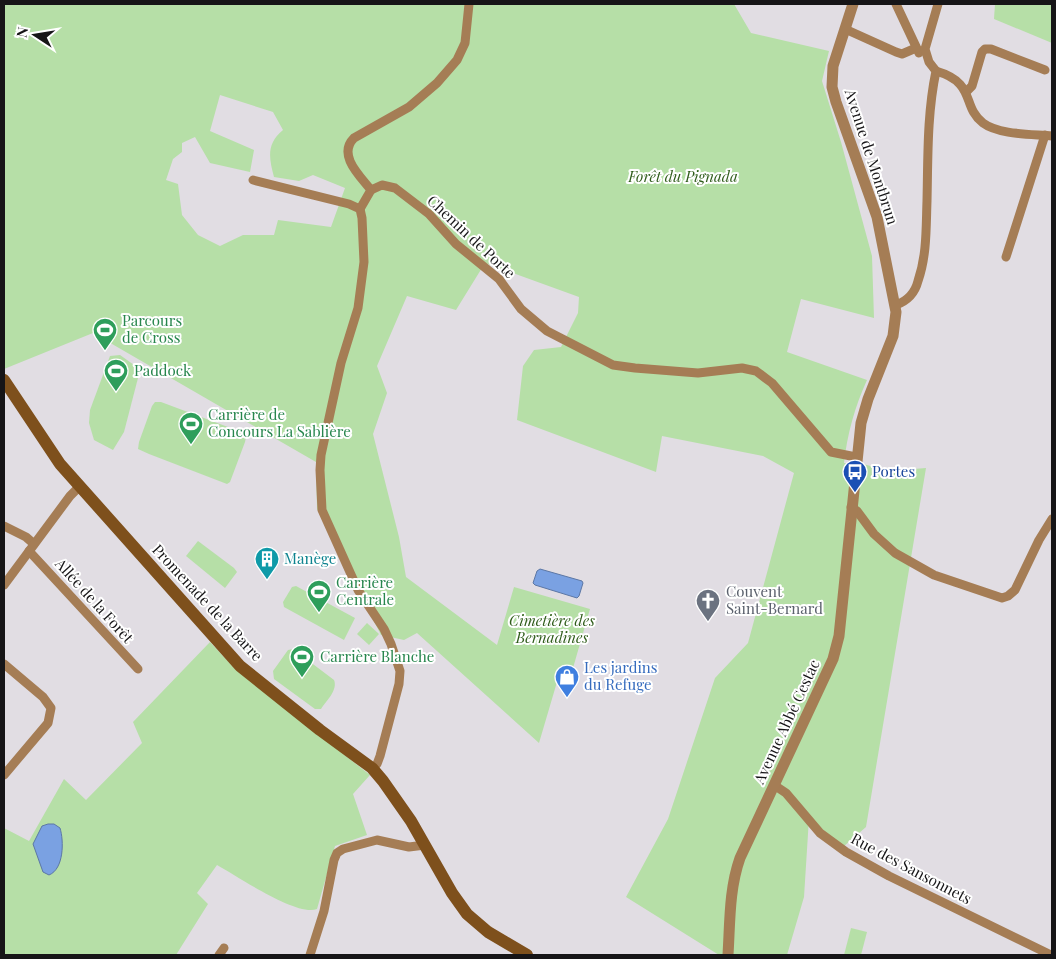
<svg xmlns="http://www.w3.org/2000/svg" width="1056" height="959" font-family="'Playfair Display',serif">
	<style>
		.green { fill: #b6dfa7; fill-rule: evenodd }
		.water { fill: #7aa1e2; stroke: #5c77a5 }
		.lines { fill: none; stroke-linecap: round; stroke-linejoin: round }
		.minor { stroke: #a57d55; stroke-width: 9 }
		.tertiary { stroke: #a57d55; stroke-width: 11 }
		.secondary { stroke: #7e501c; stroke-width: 12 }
		.labels { text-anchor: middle; stroke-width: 4; stroke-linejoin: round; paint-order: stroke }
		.street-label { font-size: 15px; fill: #161517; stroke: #fff }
		.park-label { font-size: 15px; font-style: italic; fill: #2f5c1a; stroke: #fff }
		.leisure-label { font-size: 15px; fill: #27864d; stroke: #fff; text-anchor: start }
		.transit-label { font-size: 15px; fill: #164399; stroke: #fff; text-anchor: start }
		.culture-label { font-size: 15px; fill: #0d838f; stroke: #fff; text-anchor: start }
		.worship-label { font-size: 15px; fill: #5b616d; stroke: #fff; text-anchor: start }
		.shop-label { font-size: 15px; fill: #366cbe; stroke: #fff; text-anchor: start }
	</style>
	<rect width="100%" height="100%" fill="#e1dde3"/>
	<g class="green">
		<path d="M4,4H734L751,33L829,51L822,81L841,142L872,256L874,318L801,299L787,352L867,380C855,406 847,435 844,463L863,464L889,471L926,468L866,827L843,847L809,818L804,897L787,955H719L626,897L668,819L715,678L748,643L794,473L763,456L662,436L656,472L517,420L523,366L534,350L561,347L578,313L579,297L485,263L456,310L407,296L377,366L387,393L373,434L399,537L406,577L497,645L514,587L590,609L573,668L562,665L539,743L417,633L404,640L381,635L317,509L316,462L93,333L4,369ZM220,95L273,112L283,130C266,144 269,158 274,177L299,181L313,175L345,188L331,227L278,220L274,235H243L220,246L198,235L182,215L178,184L166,180L173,159L182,152V143L195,137L210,163L250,172L254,150L210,131Z"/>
		<path d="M995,4H1052V43L994,19Z"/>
		<path d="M120,355L134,365L138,378L124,432L113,450L94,440L89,423L90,410L110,356Z"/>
		<path d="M155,402H161L244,433L246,437L245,442L230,482L227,484L149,454L138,449L139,442L152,406Z"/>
		<path d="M198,541L234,568L237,572L225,588L186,556Z"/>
		<path d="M296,586L355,618L344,640L284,607L283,602L292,587Z"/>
		<path d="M367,623L379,634L369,645L357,634Z"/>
		<path d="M210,642L235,669L370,775L353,794L367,835L335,846L317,909C297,917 237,876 217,865L197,893L208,904L176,955H4V828L29,841L64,779L86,800L142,743L133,722Z"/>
		<path d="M293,649L334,680C338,690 327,700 321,709H315L274,679L273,671L288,650Z"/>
		<path d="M851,928L867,932L861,955H844Z"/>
	</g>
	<g class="water">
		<path d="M540,569L582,581L583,583L579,596L577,598L535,585L533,583L537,571Z"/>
		<path d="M48,824H54L60,828C64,841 64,869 49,875L43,872L33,844L42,826Z"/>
	</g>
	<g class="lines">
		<g class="minor">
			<path d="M896,4L919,53"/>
			<path d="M845,29L896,52L902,54L916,48"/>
			<path d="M936,71C977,83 961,106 983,123C999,135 1033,134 1052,136"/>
			<path d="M966,92L972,86L982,52L985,49H991L1045,70"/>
			<path d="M253,180L349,204L360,209L362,218L364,262L358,308L341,363L321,455L320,470L322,510L358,590L384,629L391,644L400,671L399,684L380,756L377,764L372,768"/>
			<path d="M371,190L382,185L395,188L429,214L456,244L499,279L521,309L547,331L613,365L635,368L698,373L742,368L756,371L772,383L831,452L856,457"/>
			<path d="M360,209L371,190C360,176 337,155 354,138L409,107L437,83L457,60L465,43L469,4"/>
			<path d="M1006,257L1045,135"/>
			<path d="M896,305C907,301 915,293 918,281C927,255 926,228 927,201C928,157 927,114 936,71L929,62L925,49L938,4"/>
			<path d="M851,507L857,511L874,534L895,553L934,575L1002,598L1008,596L1015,590L1039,540L1052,519"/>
			<path d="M4,526L26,537L34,544"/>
			<path d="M29,551L138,669"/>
			<path d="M4,585L70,496L79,487"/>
			<path d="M4,664L43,697L51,708L48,723L4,775"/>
			<path d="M774,785L786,793L820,833L846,852L889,876L1051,955"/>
			<path d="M219,955L224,948"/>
			<path d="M310,955L324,911L334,860L337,853L343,849L377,840L409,847L425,845"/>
		</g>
		<path class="tertiary" d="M728,955C730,923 729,889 740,858L833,659L839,636L861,423L868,399L893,336L896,312L877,217L836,102L832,87L833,66L853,4"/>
		<path class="secondary" d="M4,380L60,464L240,666L320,730L372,768L383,781L411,821L452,893L467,914L488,932L527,955"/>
	</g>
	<defs>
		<symbol id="stadium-pin" viewBox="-11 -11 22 30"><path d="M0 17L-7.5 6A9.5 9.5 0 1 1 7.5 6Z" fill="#2e9e5b" stroke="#fff"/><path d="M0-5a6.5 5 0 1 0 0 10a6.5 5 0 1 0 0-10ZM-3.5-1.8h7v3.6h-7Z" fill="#fff"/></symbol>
		<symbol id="bus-pin" viewBox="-11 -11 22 30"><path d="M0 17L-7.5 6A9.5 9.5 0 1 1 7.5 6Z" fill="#1a4fb4" stroke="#fff"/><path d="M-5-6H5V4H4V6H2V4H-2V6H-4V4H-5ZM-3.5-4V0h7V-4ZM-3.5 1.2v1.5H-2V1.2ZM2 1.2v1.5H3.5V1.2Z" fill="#fff"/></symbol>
		<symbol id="building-pin" viewBox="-11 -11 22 30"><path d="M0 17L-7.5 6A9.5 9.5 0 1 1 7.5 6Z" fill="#0f9aa8" stroke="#fff"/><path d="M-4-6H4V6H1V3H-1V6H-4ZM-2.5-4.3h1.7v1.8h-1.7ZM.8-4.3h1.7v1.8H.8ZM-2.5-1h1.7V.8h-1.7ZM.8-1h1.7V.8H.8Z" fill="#fff"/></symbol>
		<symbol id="church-pin" viewBox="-11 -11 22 30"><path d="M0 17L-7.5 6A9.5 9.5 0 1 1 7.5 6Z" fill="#6b7280" stroke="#fff"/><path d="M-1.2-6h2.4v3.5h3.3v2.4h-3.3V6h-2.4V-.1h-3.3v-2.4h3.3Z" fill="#fff"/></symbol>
		<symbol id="shop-pin" viewBox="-11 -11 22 30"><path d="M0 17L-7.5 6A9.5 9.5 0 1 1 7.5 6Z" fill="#3f7fe0" stroke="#fff"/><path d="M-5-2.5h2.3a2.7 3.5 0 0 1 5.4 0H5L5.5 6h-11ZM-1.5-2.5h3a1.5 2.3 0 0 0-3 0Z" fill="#fff"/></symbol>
	</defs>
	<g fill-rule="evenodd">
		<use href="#stadium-pin" x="91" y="316" width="28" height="38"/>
		<use href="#stadium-pin" x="102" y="357" width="28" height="38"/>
		<use href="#stadium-pin" x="177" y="410" width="28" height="38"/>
		<use href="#bus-pin" x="841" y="458" width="28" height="38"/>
		<use href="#building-pin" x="253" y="545" width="28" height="38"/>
		<use href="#stadium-pin" x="305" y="578" width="28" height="38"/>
		<use href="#church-pin" x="694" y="587" width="28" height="38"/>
		<use href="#stadium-pin" x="288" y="643" width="28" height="38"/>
		<use href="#shop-pin" x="553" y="663" width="28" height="38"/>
	</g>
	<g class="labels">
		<g class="street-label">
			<text transform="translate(871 157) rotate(72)" y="5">Avenue de Montbrun</text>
			<text transform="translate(471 237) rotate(43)" y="5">Chemin de Porte</text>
			<text transform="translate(94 601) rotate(48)" y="5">Allée de la Forêt</text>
			<text transform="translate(207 603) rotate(47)" y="5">Promenade de la Barre</text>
			<text transform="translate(787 722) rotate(-65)" y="5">Avenue Abbé Cestac</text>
			<text transform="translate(911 869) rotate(28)" y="5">Rue des Sansonnets</text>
		</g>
		<g class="park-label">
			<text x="683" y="182">Forêt du Pignada</text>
			<text x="552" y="626">Cimetière des<tspan x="552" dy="17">Bernadines</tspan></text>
		</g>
		<g class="leisure-label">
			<text x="122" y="326">Parcours<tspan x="122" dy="17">de Cross</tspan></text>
			<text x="134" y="376">Paddock</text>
			<text x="208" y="420">Carrière de<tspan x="208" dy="17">Concours La Sablière</tspan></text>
			<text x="336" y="588">Carrière<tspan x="336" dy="17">Centrale</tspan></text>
			<text x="320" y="662">Carrière Blanche</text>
		</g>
		<g class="transit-label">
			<text x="872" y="477">Portes</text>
		</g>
		<g class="culture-label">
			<text x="284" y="564">Manège</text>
		</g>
		<g class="worship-label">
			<text x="726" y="597">Couvent<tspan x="726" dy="17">Saint-Bernard</tspan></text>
		</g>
		<g class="shop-label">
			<text x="584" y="673">Les jardins<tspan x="584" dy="17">du Refuge</tspan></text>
		</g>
	</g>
	<rect width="1056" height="959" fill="none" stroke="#161517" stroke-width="10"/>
	<g transform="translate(35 35) rotate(282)" stroke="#ffffff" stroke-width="4" paint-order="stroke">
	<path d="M0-4L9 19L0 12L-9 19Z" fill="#161517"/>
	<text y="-8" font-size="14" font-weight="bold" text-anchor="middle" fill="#161517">N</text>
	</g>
</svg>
